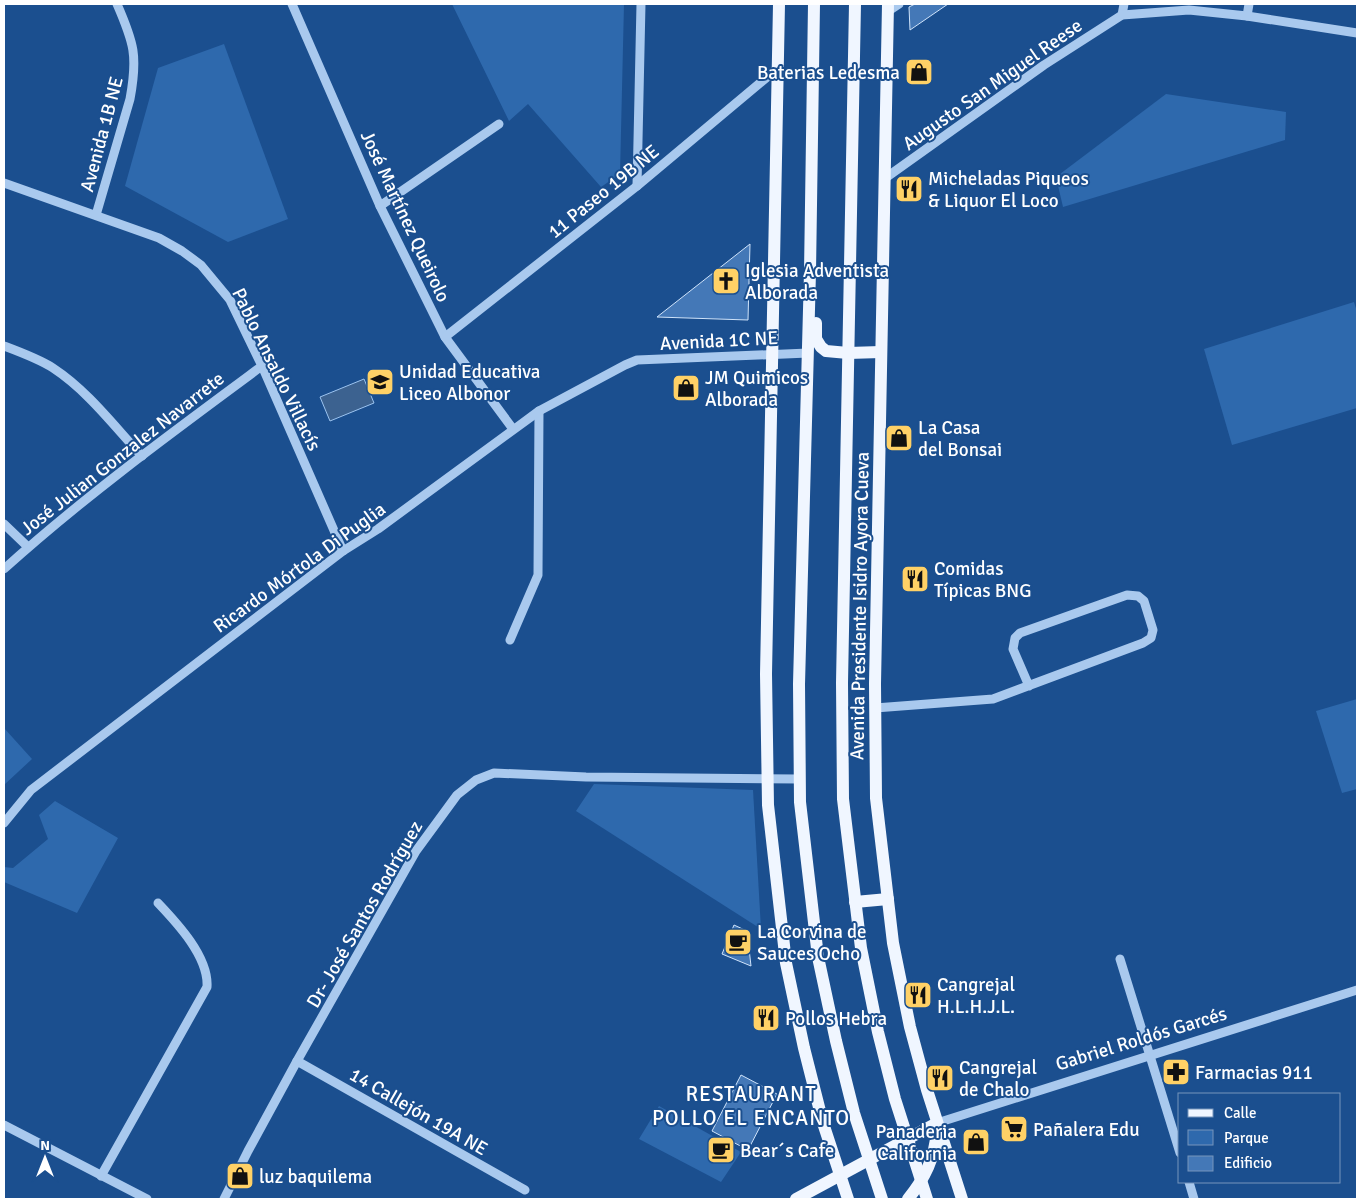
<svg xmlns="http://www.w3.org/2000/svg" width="1361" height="1203" font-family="Signika,sans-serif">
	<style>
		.green { fill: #2e69ad }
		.water { fill: #3c6290; stroke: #9cc4f0 }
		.building { fill: #4478b7; stroke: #cfe3fa }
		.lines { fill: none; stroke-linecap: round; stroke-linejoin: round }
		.minor { stroke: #a9c9ee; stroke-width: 9 }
		.major { stroke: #f0f6ff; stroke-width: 12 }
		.labels { text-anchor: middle; stroke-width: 4; stroke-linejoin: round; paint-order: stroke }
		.poi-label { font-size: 19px; fill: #fff; stroke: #1b4f8f; text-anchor: start }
		.street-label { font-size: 19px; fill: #fff; stroke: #1b4f8f }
		.quarter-label { font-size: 21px; letter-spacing: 1px; fill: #fff; stroke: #1b4f8f }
	</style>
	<rect width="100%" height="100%" fill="#1b4f8f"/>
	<g class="green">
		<path d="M452,4H624L620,174L601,187L528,104L509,121Z"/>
		<path d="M224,44L288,219L228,242L125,186L158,68Z"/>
		<path d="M1166,94L1286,112L1285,140L1063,207L1056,177Z"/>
		<path d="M1354,302L1357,312V408L1232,445L1204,349Z"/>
		<path d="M1357,699V789L1342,793L1316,711Z"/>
		<path d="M4,728L32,759L4,785Z"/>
		<path d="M594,784L753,790L761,929L576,811Z"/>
		<path d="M55,801L118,838L77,913L4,882V867L13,868L48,839L39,815Z"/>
		<path d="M659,1106L741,1152L721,1182L639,1139Z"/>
	</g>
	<path class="water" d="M364,379L374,403L330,421L320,397Z"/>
	<g class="building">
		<path d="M915,4H948L910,30L909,7Z"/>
		<path d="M750,244L748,320L657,317Z"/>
		<path d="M734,925L747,931L751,966L722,954Z"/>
		<path d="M741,1075L777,1094L748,1150L712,1131Z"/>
	</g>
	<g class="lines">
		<g class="minor">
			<path d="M292,4L380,206L445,337L513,429"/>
			<path d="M887,12L899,4"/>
			<path d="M1122,15L1124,4"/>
			<path d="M1247,16L1249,4"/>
			<path d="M884,179L1044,65L1122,15L1189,10L1247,16L1357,33"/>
			<path d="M4,183L159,238L182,251L201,265L230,300L262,366L343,551"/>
			<path d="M637,186L641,4"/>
			<path d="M380,206L499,124"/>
			<path d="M96,215L130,99C138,56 134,43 117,4"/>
			<path d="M445,337L637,186L778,68"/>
			<path d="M4,346C20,352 39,359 53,368C88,391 114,426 142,456"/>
			<path d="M4,524L28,547"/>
			<path d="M4,569C85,496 174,431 262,366"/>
			<path d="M510,640L538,575L539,411"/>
			<path d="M875,708L993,699L1143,643L1151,638L1153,630L1144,601L1138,596L1127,595L1020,633L1015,638L1013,649L1029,686"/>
			<path d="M4,823L31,790L343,551L378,529L539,411L625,365L637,360L808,353"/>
			<path d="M1120,959L1180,1153"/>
			<path d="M297,1061L525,1190"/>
			<path d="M937,1123L1357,990"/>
			<path d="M4,1125L147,1199"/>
			<path d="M101,1176L207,987C209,957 177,923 158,903"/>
			<path d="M1189,1182L1194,1199"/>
			<path d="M224,1199L248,1151L297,1061L416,851L457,795L476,780L494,773L586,777L800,779"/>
		</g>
		<g class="major">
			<path d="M779,4L766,674L768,805L786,963L804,1048L823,1123L848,1199"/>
			<path d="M814,4L810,272L799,684L800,802L818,957L836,1041L854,1113L882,1199"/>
			<path d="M855,4L842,683L843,799L861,948L878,1032L895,1099L927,1199"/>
			<path d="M888,4L875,684L876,798L893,943L910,1027L927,1090L962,1199"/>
			<path d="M816,323V339L821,347L826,351L848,353L881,352"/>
			<path d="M855,902L888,899"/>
			<path d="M796,1199L937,1123"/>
			<path d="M908,1199C925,1178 935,1158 937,1130"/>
		</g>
	</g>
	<defs>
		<symbol id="shop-square" viewBox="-11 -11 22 22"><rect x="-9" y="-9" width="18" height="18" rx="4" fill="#ffd166" stroke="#1b4f8f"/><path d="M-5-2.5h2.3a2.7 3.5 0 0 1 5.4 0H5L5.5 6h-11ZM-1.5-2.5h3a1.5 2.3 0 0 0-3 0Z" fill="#111"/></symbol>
		<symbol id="restaurant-square" viewBox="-11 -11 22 22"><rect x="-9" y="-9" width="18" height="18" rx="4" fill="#ffd166" stroke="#1b4f8f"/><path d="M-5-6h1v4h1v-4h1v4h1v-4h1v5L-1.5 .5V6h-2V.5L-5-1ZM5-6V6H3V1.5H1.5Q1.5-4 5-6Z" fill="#111"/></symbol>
		<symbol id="church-square" viewBox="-11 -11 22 22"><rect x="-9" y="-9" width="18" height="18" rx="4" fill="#ffd166" stroke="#1b4f8f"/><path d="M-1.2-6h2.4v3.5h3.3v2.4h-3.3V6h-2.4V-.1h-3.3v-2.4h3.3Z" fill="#111"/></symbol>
		<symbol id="school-square" viewBox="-11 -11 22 22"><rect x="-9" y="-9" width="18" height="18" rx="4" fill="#ffd166" stroke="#1b4f8f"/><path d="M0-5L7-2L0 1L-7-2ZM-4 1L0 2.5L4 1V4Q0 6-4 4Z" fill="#111"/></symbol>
		<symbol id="cafe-square" viewBox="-11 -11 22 22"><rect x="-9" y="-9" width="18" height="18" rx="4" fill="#ffd166" stroke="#1b4f8f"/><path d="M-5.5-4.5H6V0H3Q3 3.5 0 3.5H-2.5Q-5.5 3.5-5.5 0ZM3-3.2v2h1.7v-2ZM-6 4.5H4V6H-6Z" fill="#111"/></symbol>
		<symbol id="pharmacy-square" viewBox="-11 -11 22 22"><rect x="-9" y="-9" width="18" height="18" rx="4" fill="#ffd166" stroke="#1b4f8f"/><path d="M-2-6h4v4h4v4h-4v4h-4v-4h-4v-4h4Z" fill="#111"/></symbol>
		<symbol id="supermarket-square" viewBox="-11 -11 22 22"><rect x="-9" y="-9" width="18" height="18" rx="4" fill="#ffd166" stroke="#1b4f8f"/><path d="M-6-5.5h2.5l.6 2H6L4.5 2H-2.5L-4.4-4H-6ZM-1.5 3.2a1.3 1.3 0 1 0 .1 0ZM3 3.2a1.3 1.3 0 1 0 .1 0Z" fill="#111"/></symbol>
	</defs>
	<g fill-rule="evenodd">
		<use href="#shop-square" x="903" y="56" width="32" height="32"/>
		<use href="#restaurant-square" x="893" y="173" width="32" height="32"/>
		<use href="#church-square" x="710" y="265" width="32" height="32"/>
		<use href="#school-square" x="364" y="366" width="32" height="32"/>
		<use href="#shop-square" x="670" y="372" width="32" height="32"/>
		<use href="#shop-square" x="883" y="422" width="32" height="32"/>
		<use href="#restaurant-square" x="899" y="563" width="32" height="32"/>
		<use href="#cafe-square" x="722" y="926" width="32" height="32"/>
		<use href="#restaurant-square" x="902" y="979" width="32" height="32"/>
		<use href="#restaurant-square" x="750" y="1002" width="32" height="32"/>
		<use href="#pharmacy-square" x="1160" y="1056" width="32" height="32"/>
		<use href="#restaurant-square" x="924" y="1062" width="32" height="32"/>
		<use href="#supermarket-square" x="998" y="1113" width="32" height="32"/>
		<use href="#shop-square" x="960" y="1126" width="32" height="32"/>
		<use href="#cafe-square" x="705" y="1134" width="32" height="32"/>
		<use href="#shop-square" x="224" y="1160" width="32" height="32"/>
	</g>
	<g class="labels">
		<g class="poi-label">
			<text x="900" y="79" text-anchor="end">Baterias Ledesma</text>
			<text x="928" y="185">Micheladas Piqueos<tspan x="928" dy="22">&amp; Liquor El Loco</tspan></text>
			<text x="745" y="277">Iglesia Adventista<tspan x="745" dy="22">Alborada</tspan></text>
			<text x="399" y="378">Unidad Educativa<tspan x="399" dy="22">Liceo Albonor</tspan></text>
			<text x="705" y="384">JM Quimicos<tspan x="705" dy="22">Alborada</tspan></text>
			<text x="918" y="434">La Casa<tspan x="918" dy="22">del Bonsai</tspan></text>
			<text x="934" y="575">Comidas<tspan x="934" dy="22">Típicas BNG</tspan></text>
			<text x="757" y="938">La Corvina de<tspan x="757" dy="22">Sauces Ocho</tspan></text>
			<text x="937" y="991">Cangrejal<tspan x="937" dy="22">H.L.H.J.L.</tspan></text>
			<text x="785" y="1025">Pollos Hebra</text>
			<text x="959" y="1074">Cangrejal<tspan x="959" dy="22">de Chalo</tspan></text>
			<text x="1195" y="1079">Farmacias 911</text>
			<text x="1033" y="1136">Pañalera Edu</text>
			<text x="957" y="1138" text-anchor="end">Panaderia<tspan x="957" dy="22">California</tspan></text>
			<text x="740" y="1157">Bear´s Cafe</text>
			<text x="259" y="1183">luz baquilema</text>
		</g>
		<g class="street-label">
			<text transform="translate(992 84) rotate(-35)" y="7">Augusto San Miguel Reese</text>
			<text transform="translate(101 134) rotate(-75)" y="7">Avenida 1B NE</text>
			<text transform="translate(603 191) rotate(-39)" y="7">11 Paseo 19B NE</text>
			<text transform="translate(406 216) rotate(65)" y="7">José Martínez Queirolo</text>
			<text transform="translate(719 340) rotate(-3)" y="7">Avenida 1C NE</text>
			<text transform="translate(277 369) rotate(64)" y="7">Pablo Ansaldo Villacís</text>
			<text transform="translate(122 453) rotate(-38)" y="7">José Julian Gonzalez Navarrete</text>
			<text transform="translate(299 567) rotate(-36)" y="7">Ricardo Mórtola Di Puglia</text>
			<text transform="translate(859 606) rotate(-89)" y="7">Avenida Presidente Isidro Ayora Cueva</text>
			<text transform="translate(364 914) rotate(-60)" y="7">Dr- José Santos Rodríguez</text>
			<text transform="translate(1141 1038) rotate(-17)" y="7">Gabriel Roldós Garcés</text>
			<text transform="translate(419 1111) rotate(30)" y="7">14 Callejón 19A NE</text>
		</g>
		<g class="quarter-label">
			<text x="751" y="1101">RESTAURANT<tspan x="751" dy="24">POLLO EL ENCANTO</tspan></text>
		</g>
	</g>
	<rect width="1361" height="1203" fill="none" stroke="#ffffff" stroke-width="10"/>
	<rect x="1178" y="1093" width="162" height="90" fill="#1b4f8f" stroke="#7695bc"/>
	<rect x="1188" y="1109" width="25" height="8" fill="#f0f6ff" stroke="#7695bc"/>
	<text x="1224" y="1118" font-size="15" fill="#ffffff">Calle</text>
	<rect x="1188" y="1130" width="25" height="15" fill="#2e69ad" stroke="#7695bc"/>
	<text x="1224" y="1143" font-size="15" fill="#ffffff">Parque</text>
	<rect x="1188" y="1156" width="25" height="15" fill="#4478b7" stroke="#7695bc"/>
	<text x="1224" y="1168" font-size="15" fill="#ffffff">Edificio</text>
	<g transform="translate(45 1158)" stroke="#1b4f8f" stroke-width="4" paint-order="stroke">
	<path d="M0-4L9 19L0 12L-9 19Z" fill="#ffffff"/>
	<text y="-8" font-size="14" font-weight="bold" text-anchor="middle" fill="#ffffff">N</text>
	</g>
</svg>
